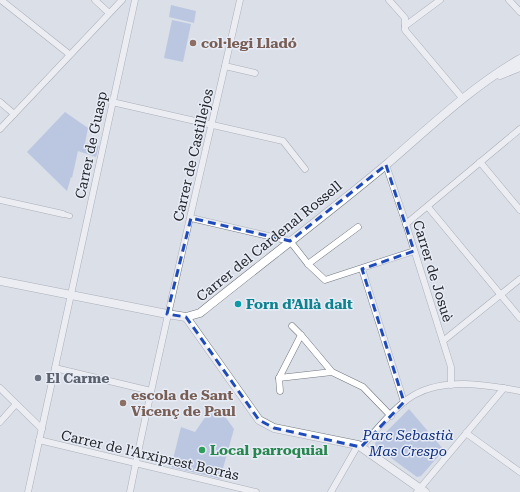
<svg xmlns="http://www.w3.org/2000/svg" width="520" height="492" font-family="'Roboto Serif',serif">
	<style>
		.green { fill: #96acda }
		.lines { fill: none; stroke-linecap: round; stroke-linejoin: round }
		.pedestrian-casing { stroke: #72767f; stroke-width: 5.5 }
		.minor-casing { stroke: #72767f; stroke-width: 7 }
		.tertiary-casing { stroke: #72767f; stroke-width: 9 }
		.pedestrian { stroke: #fff; stroke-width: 4.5 }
		.minor { stroke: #fff; stroke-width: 6 }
		.tertiary { stroke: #fff; stroke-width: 8 }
		.marked { fill: none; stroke: #1f4cba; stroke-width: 3; stroke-dasharray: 8 5; stroke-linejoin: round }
		.education-dot { fill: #8d6e63; stroke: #e7ecf6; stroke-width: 1.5 }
		.culture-dot { fill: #0f9aa8; stroke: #e7ecf6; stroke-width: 1.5 }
		.worship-dot { fill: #6b7280; stroke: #e7ecf6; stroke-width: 1.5 }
		.leisure-dot { fill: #2e9e5b; stroke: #e7ecf6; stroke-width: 1.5 }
		.labels { text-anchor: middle; stroke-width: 3; stroke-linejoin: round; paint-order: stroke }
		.education-label { font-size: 14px; font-weight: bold; fill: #785e54; stroke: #e7ecf6; text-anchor: start }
		.street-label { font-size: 14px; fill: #222428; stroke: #e7ecf6 }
		.culture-label { font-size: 14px; font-weight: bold; fill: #0d838f; stroke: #e7ecf6; text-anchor: start }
		.worship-label { font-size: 14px; font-weight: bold; fill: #5b616d; stroke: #e7ecf6; text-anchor: start }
		.park-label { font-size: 14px; font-style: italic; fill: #0f2d7d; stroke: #e7ecf6 }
		.leisure-label { font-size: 14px; font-weight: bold; fill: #27864d; stroke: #e7ecf6; text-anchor: start }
	</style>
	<rect width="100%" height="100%" fill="#dadfe8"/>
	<g class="green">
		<path d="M171,5L196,11L194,23L169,17Z"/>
		<path d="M172,20L191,24L183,62L164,58Z"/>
		<path d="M65,112L88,128L85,143L99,146L96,157L78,151L72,178L71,177L67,191L27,152Z"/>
		<path d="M219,408L234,429L220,479L171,467L181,427L195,432L210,410L214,414Z"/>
		<path d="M409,409L444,450L421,476L417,477L376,447L375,443Z"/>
	</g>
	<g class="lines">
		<defs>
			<path id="pedestrian" d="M63,214L70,216"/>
			<g id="minor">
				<path d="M1,0L69,54"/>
				<path d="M95,0L109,13"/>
				<path d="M389,0L405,18V30L463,99"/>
				<path d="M509,0L520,12"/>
				<path d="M405,26L440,0"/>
				<path d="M225,66L255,73"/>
				<path d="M0,102L14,114"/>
				<path d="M112,102L283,141L305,169"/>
				<path d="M0,129L122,0"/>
				<path d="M480,162L520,210"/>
				<path d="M386,165L406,224L451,367V385"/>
				<path d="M0,200L63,214"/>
				<path d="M428,207L520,318"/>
				<path d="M191,218L290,241L308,264L325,280L414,251"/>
				<path d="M406,224L520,129"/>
				<path d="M308,264L358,227"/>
				<path d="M362,269L404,402"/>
				<path d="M292,326L301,335"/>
				<path d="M443,341L520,279"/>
				<path d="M55,368L151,391"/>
				<path d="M332,372L279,378L301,335L332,372L363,387L391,416"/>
				<path d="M279,378L280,391"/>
				<path d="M0,388L42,429"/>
				<path d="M0,422L16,404"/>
				<path d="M466,433L520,472"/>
				<path d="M39,440L256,492"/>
				<path d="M361,447C376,431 395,406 414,395C445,377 487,385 520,391"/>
				<path d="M28,492L135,0"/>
				<path d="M130,492C163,327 203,164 240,0"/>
				<path d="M331,492L358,445"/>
				<path d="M417,492L504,388"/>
			</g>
			<g id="tertiary">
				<path d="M500,75L520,67"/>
				<path d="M0,281L167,314L186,317L200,313C262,263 326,215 387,164C430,127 471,87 520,59"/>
				<path d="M186,317L259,420L274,428L358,445L425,492"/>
			</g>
		</defs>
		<use href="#pedestrian" class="pedestrian-casing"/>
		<use href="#minor" class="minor-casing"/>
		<use href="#tertiary" class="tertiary-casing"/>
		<use href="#pedestrian" class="pedestrian"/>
		<use href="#minor" class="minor"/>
		<use href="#tertiary" class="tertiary"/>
	</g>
	<path d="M0 0H520V492H0ZM386,165L414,251L362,269L404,402L361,447L274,428L259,420L186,317L167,314L191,218L290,241Z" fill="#dadfe8" fill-opacity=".55" fill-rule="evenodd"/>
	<path class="marked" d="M386,165L414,251L362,269L404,402L361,447L274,428L259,420L186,317L167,314L191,218L290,241Z"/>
	<g class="education-dot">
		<circle cx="193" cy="43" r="4"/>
		<circle cx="123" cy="403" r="4"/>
	</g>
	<circle class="culture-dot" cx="238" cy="304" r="4"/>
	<circle class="worship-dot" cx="38" cy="378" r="4"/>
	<circle class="leisure-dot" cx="202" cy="450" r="4"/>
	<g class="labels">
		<g class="education-label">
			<text x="201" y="48">col·legi Lladó</text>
			<text x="131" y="400">escola de Sant<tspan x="131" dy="16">Vicenç de Paul</tspan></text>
		</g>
		<g class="street-label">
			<text transform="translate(91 145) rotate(-78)" y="5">Carrer de Guasp</text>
			<text transform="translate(193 155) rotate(-77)" y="5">Carrer de Castillejos</text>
			<text transform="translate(269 241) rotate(-39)" y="5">Carrer del Cardenal Rossell</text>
			<text transform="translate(433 271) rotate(73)" y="5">Carrer de Josuè</text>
			<text transform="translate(150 455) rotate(13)" y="5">Carrer de l'Arxiprest Borràs</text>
		</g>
		<g class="culture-label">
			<text x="246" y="309">Forn d’Allà dalt</text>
		</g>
		<g class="worship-label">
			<text x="46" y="383">El Carme</text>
		</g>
		<g class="park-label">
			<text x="408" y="440">Parc Sebastià<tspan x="408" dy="16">Mas Crespo</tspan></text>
		</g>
		<g class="leisure-label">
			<text x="210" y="455">Local parroquial</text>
		</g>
	</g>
</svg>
